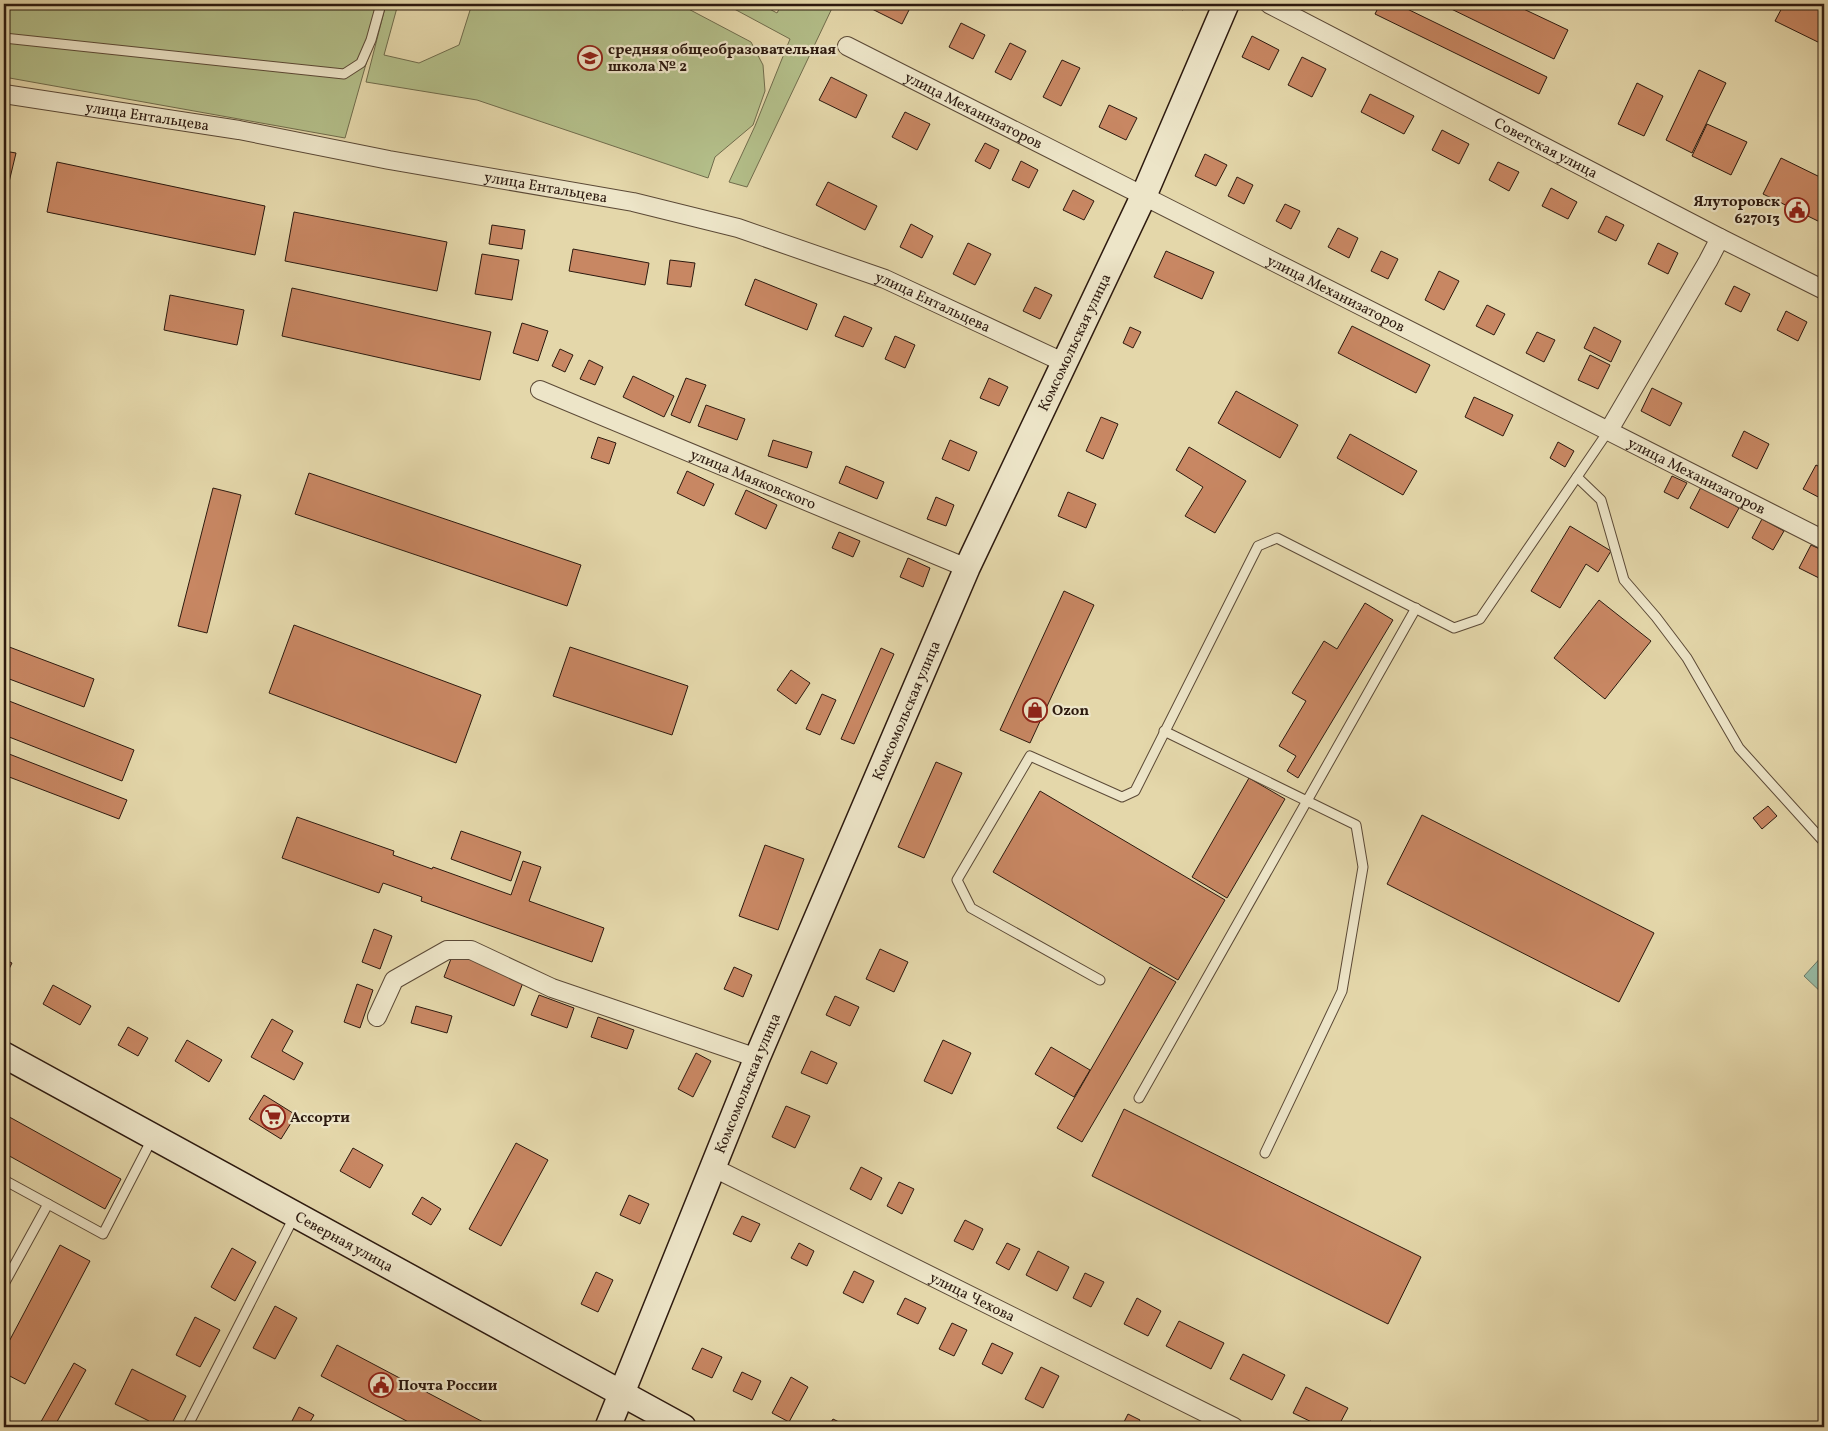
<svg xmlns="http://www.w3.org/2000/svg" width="1828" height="1431" font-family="Vollkorn,serif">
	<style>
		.green { fill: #b3be89; stroke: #706c4c }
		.water { fill: #97baa3; stroke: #6d7a68 }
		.building { fill: #c88763; stroke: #2d1a0f }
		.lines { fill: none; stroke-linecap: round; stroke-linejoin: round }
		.lane-casing { stroke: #5b4936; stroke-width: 11 }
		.street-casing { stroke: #5b4936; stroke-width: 20 }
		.secondary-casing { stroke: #2d1a0f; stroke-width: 28 }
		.lane { stroke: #ede5c8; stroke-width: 9 }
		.street { stroke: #ede5c8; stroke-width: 18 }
		.secondary { stroke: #ede5c8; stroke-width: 25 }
		.labels { text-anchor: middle; stroke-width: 4.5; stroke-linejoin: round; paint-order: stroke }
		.poi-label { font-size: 15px; font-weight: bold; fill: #2d1a0f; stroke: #ede5c8; text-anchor: start }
		.street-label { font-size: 15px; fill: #2d1a0f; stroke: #ede5c8 }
	</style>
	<rect width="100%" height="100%" fill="#e4d7aa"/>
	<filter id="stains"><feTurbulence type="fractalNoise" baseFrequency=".004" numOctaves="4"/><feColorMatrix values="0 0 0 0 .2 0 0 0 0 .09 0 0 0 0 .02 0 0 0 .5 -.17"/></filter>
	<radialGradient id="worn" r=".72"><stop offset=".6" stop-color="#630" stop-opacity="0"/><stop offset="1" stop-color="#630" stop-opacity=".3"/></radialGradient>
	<g class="green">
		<path d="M4,4H383L345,138L4,77Z"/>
		<path d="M386,4H398L384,55L419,63L459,45L472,4H679L751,42L763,65L765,91L753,125L715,157L708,178L477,100L366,82Z"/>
		<path d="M725,4H760L777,13L782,4H834L747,187L729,182L755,126L790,39Z"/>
	</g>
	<path class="water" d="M1824,954V995L1804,976Z"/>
	<g class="building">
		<path d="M867,4H912L902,24L866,6Z"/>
		<path d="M1169,4H1186L1183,10Z"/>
		<path d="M1380,4H1397L1547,77L1539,94L1375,14Z"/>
		<path d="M1441,4H1513L1568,30L1554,59Z"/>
		<path d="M1784,4H1824V45L1775,21Z"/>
		<path d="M961,23L985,35L973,59L949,47Z"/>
		<path d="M1252,36L1279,50L1269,70L1242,57Z"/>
		<path d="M1010,43L1026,51L1011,80L995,72Z"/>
		<path d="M1302,57L1326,69L1312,97L1288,85Z"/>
		<path d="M1062,60L1080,68L1061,106L1043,97Z"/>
		<path d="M1699,70L1726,83L1692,153L1666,140Z"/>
		<path d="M831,77L867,95L856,118L819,100Z"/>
		<path d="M1637,83L1663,96L1644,136L1618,124Z"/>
		<path d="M1370,94L1414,116L1404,134L1361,112Z"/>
		<path d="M1109,105L1137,118L1126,140L1099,127Z"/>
		<path d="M905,112L930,124L917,150L892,137Z"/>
		<path d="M1707,124L1747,142L1731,175L1692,156Z"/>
		<path d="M1442,130L1469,144L1459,164L1432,150Z"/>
		<path d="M985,143L999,150L990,169L975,161Z"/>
		<path d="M4,151L16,153L4,203Z"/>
		<path d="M1205,154L1227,165L1216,186L1195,176Z"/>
		<path d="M1781,158L1824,179V224L1763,194Z"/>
		<path d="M1021,161L1038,170L1029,188L1012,180Z"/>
		<path d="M57,162L265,206L255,255L47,212Z"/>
		<path d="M1498,162L1519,172L1509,191L1489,180Z"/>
		<path d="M1237,177L1253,185L1244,204L1228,196Z"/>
		<path d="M828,182L877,206L865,230L816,205Z"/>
		<path d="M1551,188L1577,202L1568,219L1542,206Z"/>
		<path d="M1073,190L1094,201L1084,220L1063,210Z"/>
		<path d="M1285,204L1300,211L1291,229L1276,221Z"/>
		<path d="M294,212L447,242L437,291L285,261Z"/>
		<path d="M1606,216L1624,225L1616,241L1598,232Z"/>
		<path d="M911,224L933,236L922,258L900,247Z"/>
		<path d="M492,225L525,230L522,249L489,244Z"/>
		<path d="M1338,228L1358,238L1349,258L1328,247Z"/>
		<path d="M968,243L991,254L975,285L953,274Z"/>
		<path d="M1658,243L1678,253L1668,274L1648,264Z"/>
		<path d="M573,249L649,263L645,285L569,271Z"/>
		<path d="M1166,251L1214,272L1202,299L1154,277Z"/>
		<path d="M1381,251L1398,259L1388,279L1371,271Z"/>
		<path d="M482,254L519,260L512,300L475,294Z"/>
		<path d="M670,260L695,263L691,287L667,284Z"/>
		<path d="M1439,271L1459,281L1444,310L1425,300Z"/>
		<path d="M755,279L817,304L807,330L745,305Z"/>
		<path d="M1734,286L1750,294L1741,312L1725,304Z"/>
		<path d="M1035,287L1052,295L1040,319L1023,311Z"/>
		<path d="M292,288L491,332L480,380L282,336Z"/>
		<path d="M170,295L244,310L237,345L164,330Z"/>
		<path d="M1487,305L1505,314L1494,335L1476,326Z"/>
		<path d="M1786,311L1807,322L1798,341L1777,330Z"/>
		<path d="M844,316L872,328L863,347L835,336Z"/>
		<path d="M522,323L548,331L538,361L513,353Z"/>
		<path d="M1352,326L1430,365L1416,393L1338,353Z"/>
		<path d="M1130,327L1141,332L1133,348L1123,343Z"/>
		<path d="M1594,327L1621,341L1611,362L1584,348Z"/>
		<path d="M1537,332L1555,340L1544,362L1526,353Z"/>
		<path d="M895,336L915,345L905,368L885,359Z"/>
		<path d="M560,349L573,355L565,372L552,366Z"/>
		<path d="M1590,355L1610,365L1598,389L1578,380Z"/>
		<path d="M589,360L603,367L595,385L580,379Z"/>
		<path d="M633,376L674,396L664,417L623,397Z"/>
		<path d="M686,378L706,385L690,423L671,415Z"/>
		<path d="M989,378L1008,387L999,406L980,398Z"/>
		<path d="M1652,388L1682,403L1670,426L1641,411Z"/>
		<path d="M1236,391L1298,425L1280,458L1218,423Z"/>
		<path d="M1474,397L1513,415L1503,436L1465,417Z"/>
		<path d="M706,405L745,419L737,440L698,426Z"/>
		<path d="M1101,417L1118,424L1103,459L1086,451Z"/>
		<path d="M1744,431L1769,444L1757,469L1732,456Z"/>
		<path d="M1350,434L1417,471L1403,495L1337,458Z"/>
		<path d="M598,437L616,443L609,464L591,458Z"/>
		<path d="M773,440L812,452L807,468L768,456Z"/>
		<path d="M950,440L977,452L969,471L942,459Z"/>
		<path d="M1558,442L1574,451L1565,467L1550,458Z"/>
		<path d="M1189,447L1246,481L1215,533L1185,516L1203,487L1176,470Z"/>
		<path d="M1816,465L1824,469V495L1822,499L1803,489Z"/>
		<path d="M846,466L884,482L877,499L839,483Z"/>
		<path d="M687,471L714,484L704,506L677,493Z"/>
		<path d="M309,473L581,565L567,606L295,514Z"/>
		<path d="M1672,476L1687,483L1678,499L1664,492Z"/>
		<path d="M1701,487L1739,508L1728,528L1690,508Z"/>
		<path d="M213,488L241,495L207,633L178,626Z"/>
		<path d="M746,490L777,505L766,529L735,514Z"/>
		<path d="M1068,492L1096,504L1086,528L1058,516Z"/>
		<path d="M936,497L954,505L946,526L927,519Z"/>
		<path d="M1762,519L1784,531L1773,550L1752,538Z"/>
		<path d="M1570,526L1611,551L1598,572L1586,564L1560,608L1531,591Z"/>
		<path d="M839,532L860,541L853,557L832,548Z"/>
		<path d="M1811,545L1824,551V568L1819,578L1799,568Z"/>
		<path d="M908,558L930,568L923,587L900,577Z"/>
		<path d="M1064,591L1094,605L1030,743L1000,730Z"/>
		<path d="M1599,600L1651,641L1605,699L1554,658Z"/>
		<path d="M1365,603L1393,620L1298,778L1287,771L1296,756L1279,746L1306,701L1292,693L1324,641L1337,649Z"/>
		<path d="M294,625L481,695L456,763L269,693Z"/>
		<path d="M4,645L94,679L84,707L4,677Z"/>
		<path d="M570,647L688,686L672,735L553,696Z"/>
		<path d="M881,648L894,654L854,744L841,739Z"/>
		<path d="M791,670L810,683L796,704L777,690Z"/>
		<path d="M822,694L836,700L820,735L806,729Z"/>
		<path d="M4,699L134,750L122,781L4,735Z"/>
		<path d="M4,752L127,800L119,819L4,775Z"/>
		<path d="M936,762L962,773L924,858L898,847Z"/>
		<path d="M1249,778L1285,799L1227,898L1192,877Z"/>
		<path d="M1040,791L1225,900L1178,980L993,872Z"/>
		<path d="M1768,806L1777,816L1762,829L1753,818Z"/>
		<path d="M1422,815L1654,933L1619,1002L1387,884Z"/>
		<path d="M297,817L394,851L393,855L432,869L433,867L511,895L523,861L541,867L529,901L604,928L592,962L421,901L422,897L383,883L379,893L282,858Z"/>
		<path d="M461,831L521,852L511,881L451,859Z"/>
		<path d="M765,845L804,859L778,930L739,916Z"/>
		<path d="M374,929L392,936L380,969L362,962Z"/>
		<path d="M880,949L908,962L894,992L866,979Z"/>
		<path d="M454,951L524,980L514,1006L444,977Z"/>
		<path d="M4,959L12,963L4,979Z"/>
		<path d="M734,967L752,975L743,997L724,989Z"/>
		<path d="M1150,967L1176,982L1082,1142L1057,1128Z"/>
		<path d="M357,984L373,990L360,1028L344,1022Z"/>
		<path d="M53,985L91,1006L80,1025L43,1004Z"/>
		<path d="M539,995L574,1008L567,1028L531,1015Z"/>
		<path d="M835,996L859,1007L850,1026L826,1015Z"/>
		<path d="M416,1006L452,1016L447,1033L411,1023Z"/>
		<path d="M598,1017L634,1030L627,1049L591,1037Z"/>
		<path d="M272,1019L293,1031L282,1051L303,1063L294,1080L251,1057Z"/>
		<path d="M128,1027L148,1038L138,1056L118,1045Z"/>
		<path d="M187,1040L222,1060L209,1082L175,1061Z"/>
		<path d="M943,1040L971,1053L952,1094L924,1081Z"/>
		<path d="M1051,1047L1090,1070L1074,1097L1035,1074Z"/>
		<path d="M811,1051L837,1063L827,1084L801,1073Z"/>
		<path d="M696,1053L711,1061L693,1097L678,1089Z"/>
		<path d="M264,1095L296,1115L281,1139L249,1119Z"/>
		<path d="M786,1106L810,1116L795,1148L772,1137Z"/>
		<path d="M1124,1109L1421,1257L1388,1324L1092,1176Z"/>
		<path d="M4,1114L121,1179L105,1209L4,1153Z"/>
		<path d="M516,1143L548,1160L501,1246L469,1229Z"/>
		<path d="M353,1148L383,1165L370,1188L340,1171Z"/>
		<path d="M861,1167L882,1178L871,1200L850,1189Z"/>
		<path d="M899,1182L914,1189L902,1214L887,1206Z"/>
		<path d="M629,1195L649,1204L640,1224L620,1215Z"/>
		<path d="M422,1197L441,1209L431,1225L412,1214Z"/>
		<path d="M742,1216L760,1224L751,1242L733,1234Z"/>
		<path d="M965,1220L983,1229L973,1250L954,1241Z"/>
		<path d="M799,1243L814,1251L807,1266L791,1258Z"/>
		<path d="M1007,1243L1020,1249L1009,1270L996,1263Z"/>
		<path d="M60,1245L90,1261L25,1384L4,1373V1351Z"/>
		<path d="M232,1248L256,1262L235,1301L211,1287Z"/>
		<path d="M1038,1251L1069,1267L1057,1291L1026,1275Z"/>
		<path d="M854,1271L874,1281L863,1303L843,1293Z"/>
		<path d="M596,1272L613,1280L598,1312L581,1304Z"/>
		<path d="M1085,1273L1104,1282L1091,1307L1073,1298Z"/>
		<path d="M905,1298L926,1308L918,1324L897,1314Z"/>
		<path d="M1137,1298L1161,1311L1148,1336L1124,1324Z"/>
		<path d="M275,1306L297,1318L275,1359L253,1348Z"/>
		<path d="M195,1317L220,1330L200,1367L176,1355Z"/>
		<path d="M1179,1321L1224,1343L1211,1369L1166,1346Z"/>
		<path d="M952,1323L967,1330L954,1356L939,1349Z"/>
		<path d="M992,1343L1013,1353L1002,1374L982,1364Z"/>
		<path d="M337,1345L487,1424L486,1427H418L321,1376Z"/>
		<path d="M702,1348L722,1357L712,1378L692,1369Z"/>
		<path d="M1243,1354L1285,1375L1272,1400L1230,1379Z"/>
		<path d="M74,1363L86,1370L54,1427H38Z"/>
		<path d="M1041,1367L1059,1376L1043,1408L1025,1399Z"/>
		<path d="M132,1369L186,1396L170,1427H146L149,1421L115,1404Z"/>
		<path d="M742,1372L761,1381L752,1400L733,1391Z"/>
		<path d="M791,1377L808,1387L789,1422L772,1413Z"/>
		<path d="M1306,1387L1348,1408L1338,1427H1322L1293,1413Z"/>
		<path d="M299,1407L314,1415L307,1427H289Z"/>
		<path d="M1128,1414L1140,1420L1137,1427L1122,1426Z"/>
		<path d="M833,1419L849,1427H828Z"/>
		<path d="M1370,1421L1384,1427H1367Z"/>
	</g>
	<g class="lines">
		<defs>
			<g id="lane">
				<path d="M4,38L344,74L361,63L371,40L381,4"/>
				<path d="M1577,477L1601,500L1624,580L1656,617L1687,658L1739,748L1824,842"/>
				<path d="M1164,731L1356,825L1363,867L1342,991L1265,1153"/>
				<path d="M1100,980L971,908L957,880L1030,756L1122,797L1135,791L1258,546L1277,538L1454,628L1480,619L1609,430"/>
				<path d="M1139,1098L1416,608"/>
				<path d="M4,1180L103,1234L153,1137"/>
				<path d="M4,1284L48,1204"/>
				<path d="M187,1427L294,1217"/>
			</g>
			<g id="street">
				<path id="s1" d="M1269,4L1720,238L1824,290"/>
				<path id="s2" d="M847,46L1824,540"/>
				<path id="s3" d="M4,94L239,130L389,160L633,202L738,228L885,279L1065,363"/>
				<path id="s4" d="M540,390L967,568"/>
				<path d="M1609,430L1708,261L1720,238"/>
				<path d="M377,1017L394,980L447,950H471L552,988L757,1058"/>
				<path id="s5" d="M712,1167L1234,1427"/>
			</g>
			<g id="secondary">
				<path id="s6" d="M4,1055L683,1427"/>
				<path id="s7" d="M608,1427L757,1058L967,568L1144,195L1226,4"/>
			</g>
		</defs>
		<use href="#lane" class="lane-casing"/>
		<use href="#street" class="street-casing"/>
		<use href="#secondary" class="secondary-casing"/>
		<use href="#lane" class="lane"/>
		<use href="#street" class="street"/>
		<use href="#secondary" class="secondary"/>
	</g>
	<defs>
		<symbol id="school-ring" viewBox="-11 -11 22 22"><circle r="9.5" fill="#ede5c8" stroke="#8f2418" stroke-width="1.5"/><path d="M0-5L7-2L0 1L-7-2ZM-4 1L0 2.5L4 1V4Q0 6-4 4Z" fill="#8f2418"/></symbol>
		<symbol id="civic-ring" viewBox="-11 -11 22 22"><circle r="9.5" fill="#ede5c8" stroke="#8f2418" stroke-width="1.5"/><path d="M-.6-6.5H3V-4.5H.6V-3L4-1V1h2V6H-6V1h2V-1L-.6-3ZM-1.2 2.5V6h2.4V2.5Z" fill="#8f2418"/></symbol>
		<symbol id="shop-ring" viewBox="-11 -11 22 22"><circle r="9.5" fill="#ede5c8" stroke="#8f2418" stroke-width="1.5"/><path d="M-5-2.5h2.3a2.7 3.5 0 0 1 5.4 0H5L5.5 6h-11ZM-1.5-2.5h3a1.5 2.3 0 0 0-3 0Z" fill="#8f2418"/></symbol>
		<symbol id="supermarket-ring" viewBox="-11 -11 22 22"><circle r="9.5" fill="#ede5c8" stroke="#8f2418" stroke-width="1.5"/><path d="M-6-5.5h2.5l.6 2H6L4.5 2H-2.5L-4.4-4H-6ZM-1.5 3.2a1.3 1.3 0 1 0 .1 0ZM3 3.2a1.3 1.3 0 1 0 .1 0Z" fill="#8f2418"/></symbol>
	</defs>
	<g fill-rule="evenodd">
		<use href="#school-ring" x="576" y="44" width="28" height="28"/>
		<use href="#civic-ring" x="1783" y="196" width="28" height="28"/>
		<use href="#shop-ring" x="1021" y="696" width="28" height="28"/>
		<use href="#supermarket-ring" x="259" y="1103" width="28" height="28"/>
		<use href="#civic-ring" x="367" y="1371" width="28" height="28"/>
	</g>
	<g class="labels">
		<g class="poi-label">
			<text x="608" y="54">средняя общеобразовательная<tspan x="608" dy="17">школа № 2</tspan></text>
			<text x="1780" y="206" text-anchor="end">Ялуторовск<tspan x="1780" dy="17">627013</tspan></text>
			<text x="1052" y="715">Ozon</text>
			<text x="290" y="1122">Ассорти</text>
			<text x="398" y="1390">Почта России</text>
		</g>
		<g class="street-label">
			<text dy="5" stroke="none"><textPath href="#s2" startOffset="142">улица Механизаторов</textPath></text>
			<text dy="5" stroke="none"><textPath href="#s3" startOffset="145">улица Ентальцева</textPath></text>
			<text dy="5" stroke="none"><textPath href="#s1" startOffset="312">Советская улица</textPath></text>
			<text dy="5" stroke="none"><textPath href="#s3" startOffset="550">улица Ентальцева</textPath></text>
			<text dy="5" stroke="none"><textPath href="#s2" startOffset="548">улица Механизаторов</textPath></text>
			<text dy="5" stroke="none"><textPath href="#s3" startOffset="955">улица Ентальцева</textPath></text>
			<text dy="5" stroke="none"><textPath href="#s7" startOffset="1181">Комсомольская улица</textPath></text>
			<text dy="5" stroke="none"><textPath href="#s2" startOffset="952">улица Механизаторов</textPath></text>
			<text dy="5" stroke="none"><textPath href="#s4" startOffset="231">улица Маяковского</textPath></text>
			<text dy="5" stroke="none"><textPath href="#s7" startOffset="776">Комсомольская улица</textPath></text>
			<text dy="5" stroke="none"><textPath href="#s7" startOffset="371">Комсомольская улица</textPath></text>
			<text dy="5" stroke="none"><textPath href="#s6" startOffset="388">Северная улица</textPath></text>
			<text dy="5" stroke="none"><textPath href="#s5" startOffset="291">улица Чехова</textPath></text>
		</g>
	</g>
	<rect width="1828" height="1431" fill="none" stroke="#e4d7aa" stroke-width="20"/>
	<rect x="5" y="5" width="1818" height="1421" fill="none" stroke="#2d1a0f" stroke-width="2.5"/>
	<rect x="10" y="10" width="1808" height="1411" fill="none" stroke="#2d1a0f"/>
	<rect width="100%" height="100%" filter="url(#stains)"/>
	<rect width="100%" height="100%" fill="url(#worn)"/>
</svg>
